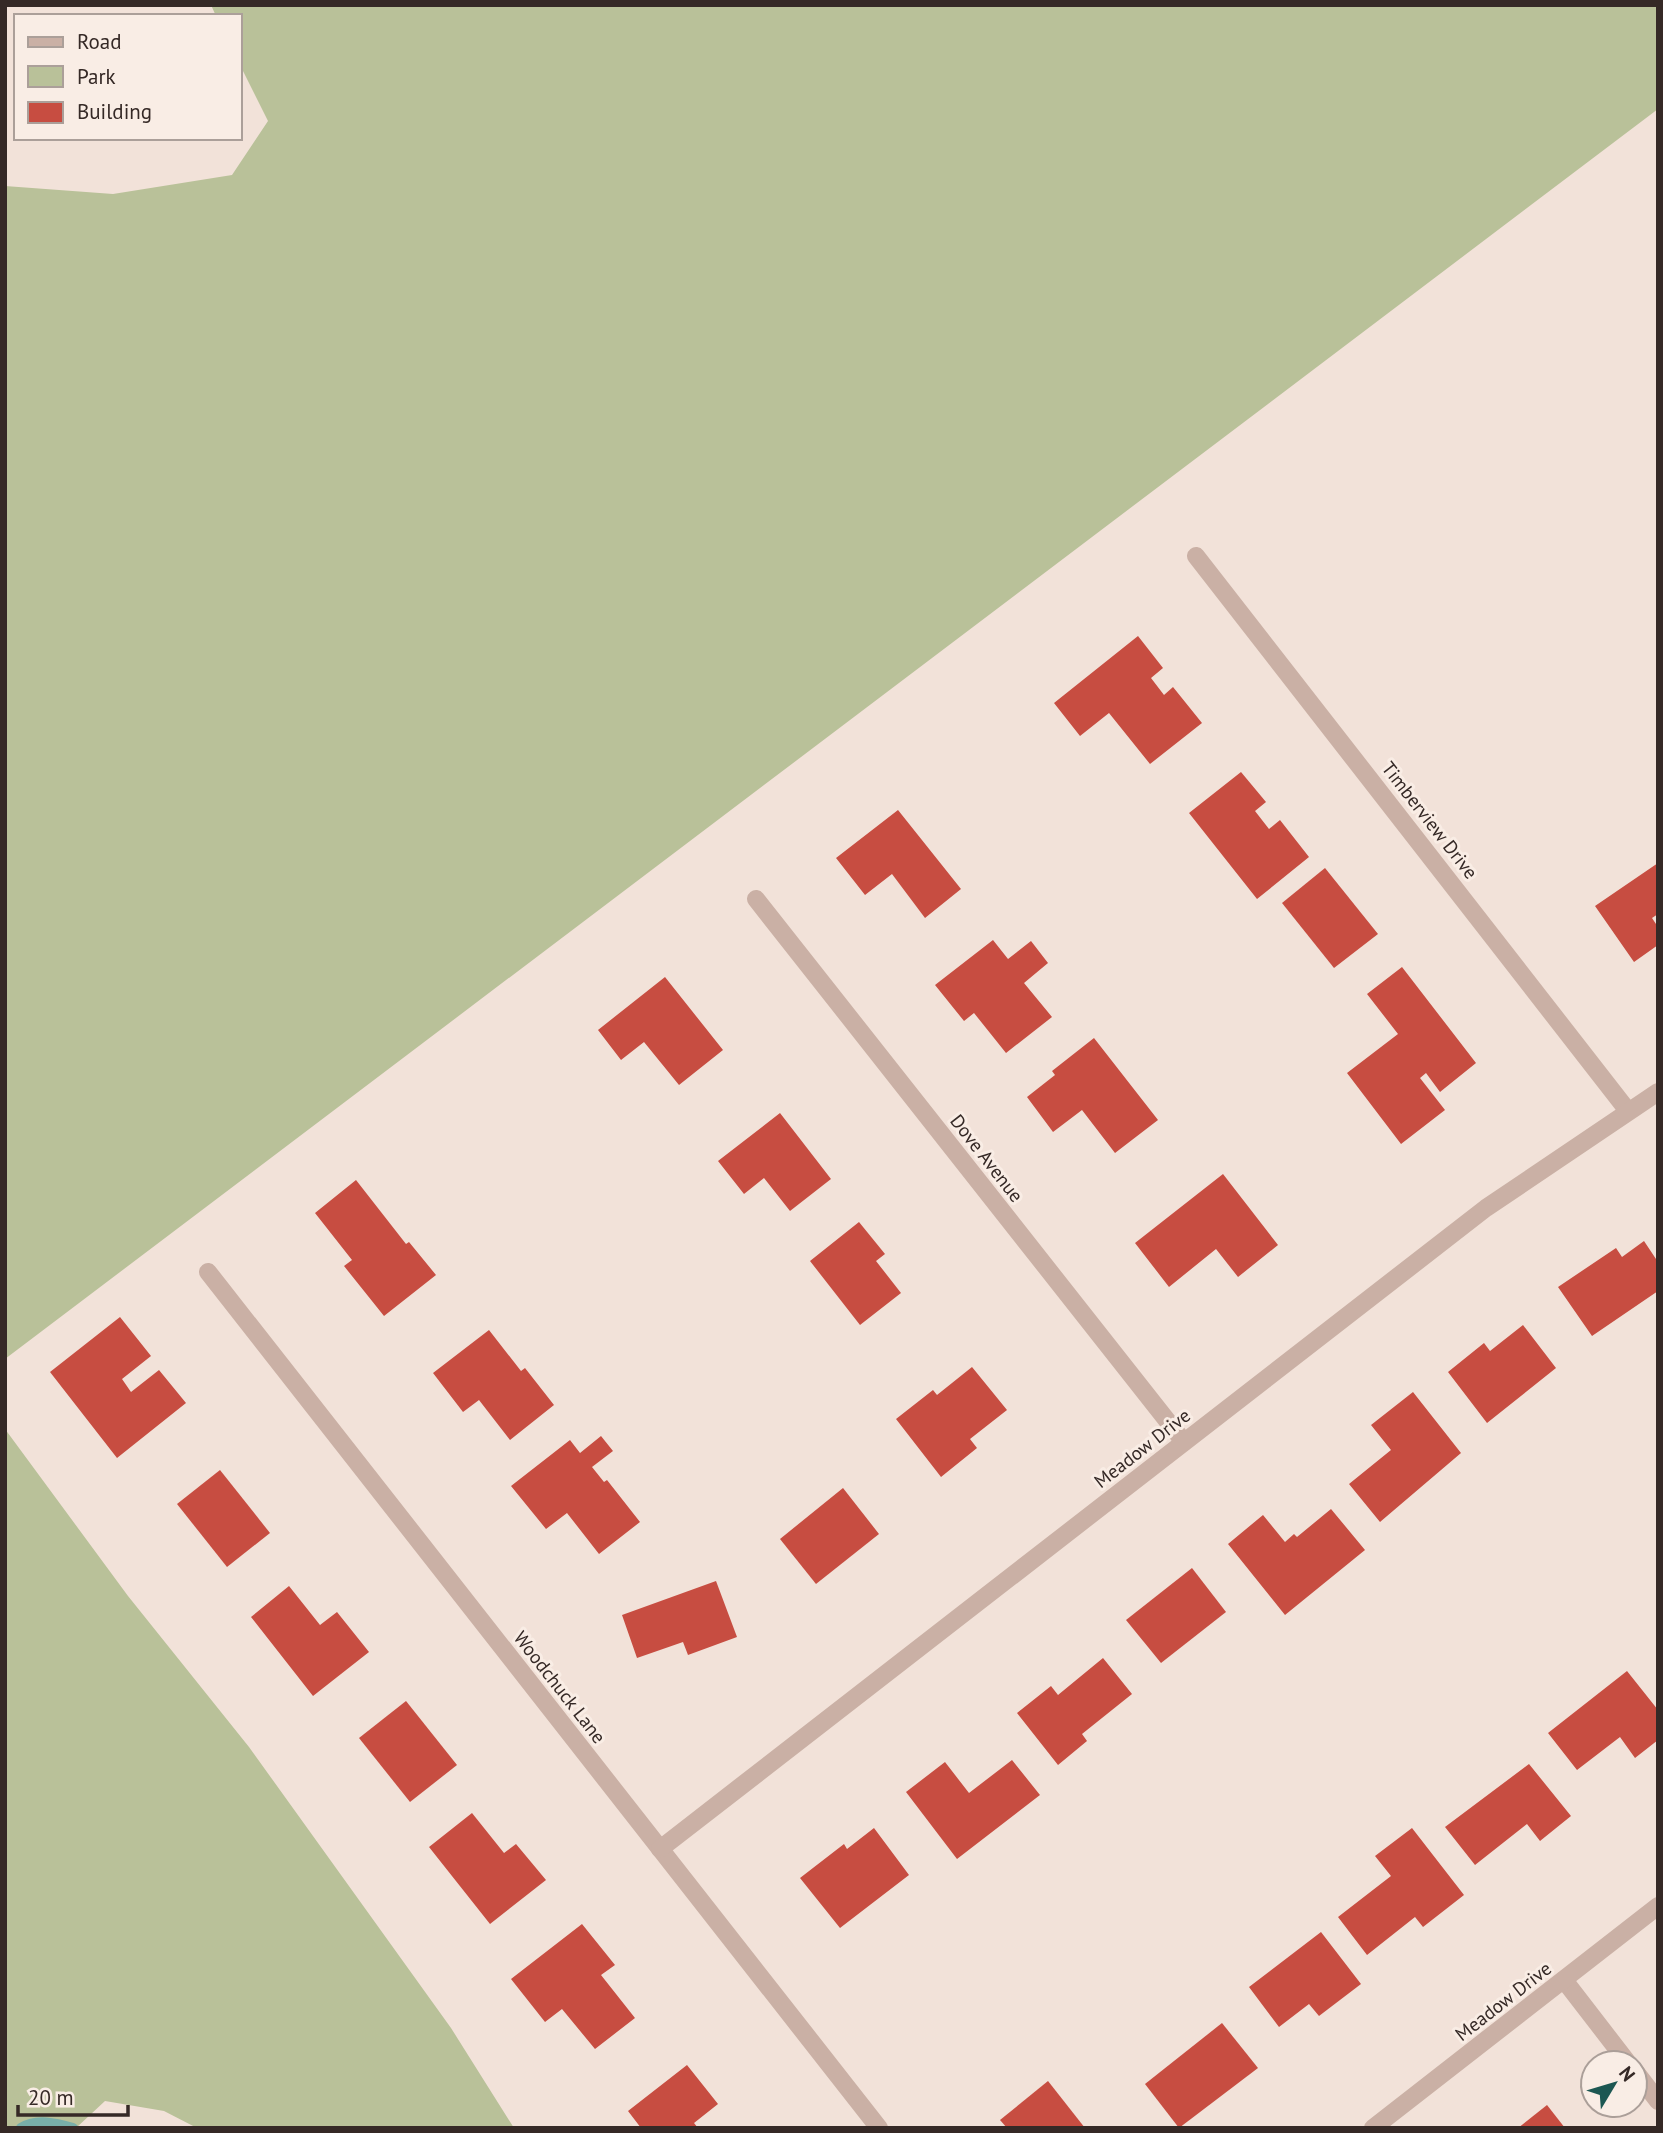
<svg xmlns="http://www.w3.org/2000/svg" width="1663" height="2133" font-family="'PT Sans',sans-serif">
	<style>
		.green { fill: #b9c199 }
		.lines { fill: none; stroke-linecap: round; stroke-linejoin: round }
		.stream { stroke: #78afa9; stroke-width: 10 }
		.building { fill: #c74d41 }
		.minor { stroke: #cab0a5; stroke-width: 18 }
		.labels { text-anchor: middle; stroke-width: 6; stroke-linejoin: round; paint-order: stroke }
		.street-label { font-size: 19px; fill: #352926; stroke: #f9ede5 }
	</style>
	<rect width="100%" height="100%" fill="#f2e2d9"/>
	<g class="green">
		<path d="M211,5H1658V109L5,1359V186L113,194L232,175L268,121L240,65V16H216Z"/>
		<path d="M5,1429L128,1596L249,1747L451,2028L514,2128H197L164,2111L105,2101L76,2128H5Z"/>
	</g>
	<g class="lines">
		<path class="stream" d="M21,2128C36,2118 56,2123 73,2128"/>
	</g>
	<g class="building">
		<path d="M1138,636L1163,668L1151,678L1164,695L1173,687L1202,723L1150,764L1109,713L1080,736L1054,703Z"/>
		<path d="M1241,772L1266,802L1255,811L1269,829L1280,820L1309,857L1257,899L1189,813Z"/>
		<path d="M898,810L961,889L925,918L892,874L865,895L836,858Z"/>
		<path d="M1658,863V914L1652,918L1658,927V945L1634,962L1595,906Z"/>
		<path d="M1325,868L1378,934L1334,968L1282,903Z"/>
		<path d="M993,940L1008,959L1031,941L1048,963L1024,983L1052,1017L1006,1053L974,1013L964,1021L935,985Z"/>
		<path d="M1402,967L1476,1063L1440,1092L1426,1073L1420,1078L1445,1110L1401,1144L1347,1073L1398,1034L1367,994Z"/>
		<path d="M665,977L723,1050L679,1085L644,1042L621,1060L598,1030Z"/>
		<path d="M1094,1038L1158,1120L1115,1153L1082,1110L1053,1132L1027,1097L1055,1075L1052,1071Z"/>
		<path d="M780,1113L831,1179L790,1211L764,1178L744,1194L718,1161Z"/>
		<path d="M1223,1174L1278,1245L1238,1277L1216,1249L1169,1287L1135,1243Z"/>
		<path d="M356,1180L406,1244L409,1242L436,1275L384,1316L344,1266L352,1260L315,1213Z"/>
		<path d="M859,1222L885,1254L876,1261L901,1293L860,1325L810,1261Z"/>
		<path d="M1644,1241L1658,1262V1291L1592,1336L1558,1287L1616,1248L1622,1257Z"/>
		<path d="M120,1317L151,1356L122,1379L131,1392L159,1370L186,1403L117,1458L50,1372Z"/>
		<path d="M1523,1325L1556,1368L1487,1423L1448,1372L1484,1343L1490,1351Z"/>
		<path d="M489,1330L521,1371L525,1368L554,1405L510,1440L479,1400L463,1412L433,1373Z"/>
		<path d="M972,1367L1007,1410L970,1439L977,1448L941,1477L896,1419L933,1390L937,1395Z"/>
		<path d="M1413,1392L1461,1453L1380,1522L1349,1484L1391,1450L1371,1425Z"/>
		<path d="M601,1436L613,1451L592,1467L604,1482L607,1480L640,1522L599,1554L567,1513L546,1529L511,1486L570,1440L580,1453Z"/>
		<path d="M220,1470L270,1533L227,1567L177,1504Z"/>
		<path d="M843,1488L879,1534L816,1584L780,1539Z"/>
		<path d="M1331,1509L1365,1550L1285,1615L1228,1544L1263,1515L1285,1542L1294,1534L1297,1537Z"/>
		<path d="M1192,1568L1226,1612L1161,1663L1126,1620Z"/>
		<path d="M716,1581L737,1637L688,1655L683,1642L637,1658L622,1615Z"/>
		<path d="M289,1586L320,1625L337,1612L369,1652L313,1696L251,1617Z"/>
		<path d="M1103,1658L1132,1694L1082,1734L1087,1741L1058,1765L1017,1713L1051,1686L1058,1695Z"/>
		<path d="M1627,1671L1658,1710V1740L1635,1758L1620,1737L1577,1770L1548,1733Z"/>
		<path d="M406,1701L457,1765L410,1802L359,1738Z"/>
		<path d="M1012,1760L1040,1795L957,1859L906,1792L945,1762L969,1793Z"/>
		<path d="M1529,1764L1571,1816L1540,1841L1527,1824L1475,1865L1445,1827Z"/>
		<path d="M472,1813L504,1853L516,1844L546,1880L490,1924L429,1847Z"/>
		<path d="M874,1828L909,1875L840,1928L800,1878L844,1844L847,1849Z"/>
		<path d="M1412,1828L1464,1895L1423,1927L1415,1917L1367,1955L1338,1917L1391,1876L1375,1856Z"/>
		<path d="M582,1924L615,1965L601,1975L635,2018L595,2049L562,2009L545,2022L511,1979Z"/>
		<path d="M1321,1932L1361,1984L1319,2016L1309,2004L1279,2027L1249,1987Z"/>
		<path d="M1222,2023L1258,2068L1179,2128L1145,2084Z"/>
		<path d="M687,2065L718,2104L694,2123L698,2128H641L628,2111Z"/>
		<path d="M1048,2081L1085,2128H1007L1000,2120Z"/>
		<path d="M1547,2105L1565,2128H1518Z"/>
	</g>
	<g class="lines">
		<g class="minor">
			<path d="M1196,556L1628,1111"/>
			<path d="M756,899L1184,1442"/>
			<path d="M208,1272L879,2128"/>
			<path d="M660,1849L1486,1208L1658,1092"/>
			<path d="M1564,1980L1628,2063"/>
			<path d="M1635,2071L1658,2101"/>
			<path d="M1373,2128L1658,1906"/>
		</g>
	</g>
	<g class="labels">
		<g class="street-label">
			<text transform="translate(1430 820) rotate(52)" y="7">Timberview Drive</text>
			<text transform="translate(987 1158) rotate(52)" y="7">Dove Avenue</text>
			<text transform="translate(1142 1448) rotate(-38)" y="7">Meadow Drive</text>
			<text transform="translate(560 1687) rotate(52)" y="7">Woodchuck Lane</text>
			<text transform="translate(1503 2001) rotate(-38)" y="7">Meadow Drive</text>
		</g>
	</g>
	<rect width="1663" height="2133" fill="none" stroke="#352926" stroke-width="14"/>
	<rect x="14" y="14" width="228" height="126" fill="#f9ede5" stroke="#ab9f99" stroke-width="2"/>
	<rect x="28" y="37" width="35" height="10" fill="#cab0a5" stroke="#ab9f99" stroke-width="2"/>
	<text x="77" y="49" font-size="21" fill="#352926">Road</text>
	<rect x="28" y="66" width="35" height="21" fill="#b9c199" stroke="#ab9f99" stroke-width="2"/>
	<text x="77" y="84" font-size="21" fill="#352926">Park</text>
	<rect x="28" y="102" width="35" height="21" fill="#c74d41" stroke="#ab9f99" stroke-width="2"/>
	<text x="77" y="119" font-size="21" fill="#352926">Building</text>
	<g transform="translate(1614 2084) rotate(52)"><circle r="33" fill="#f9ede5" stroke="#ab9f99" stroke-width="2"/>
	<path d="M0-5L12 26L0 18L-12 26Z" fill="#1c5752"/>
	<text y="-10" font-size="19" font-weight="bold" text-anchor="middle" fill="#352926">N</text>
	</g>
	<path d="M18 2105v10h110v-10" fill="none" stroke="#352926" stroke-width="3.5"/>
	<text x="28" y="2105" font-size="21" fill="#352926" stroke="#f9ede5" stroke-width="5" paint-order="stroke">20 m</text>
</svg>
